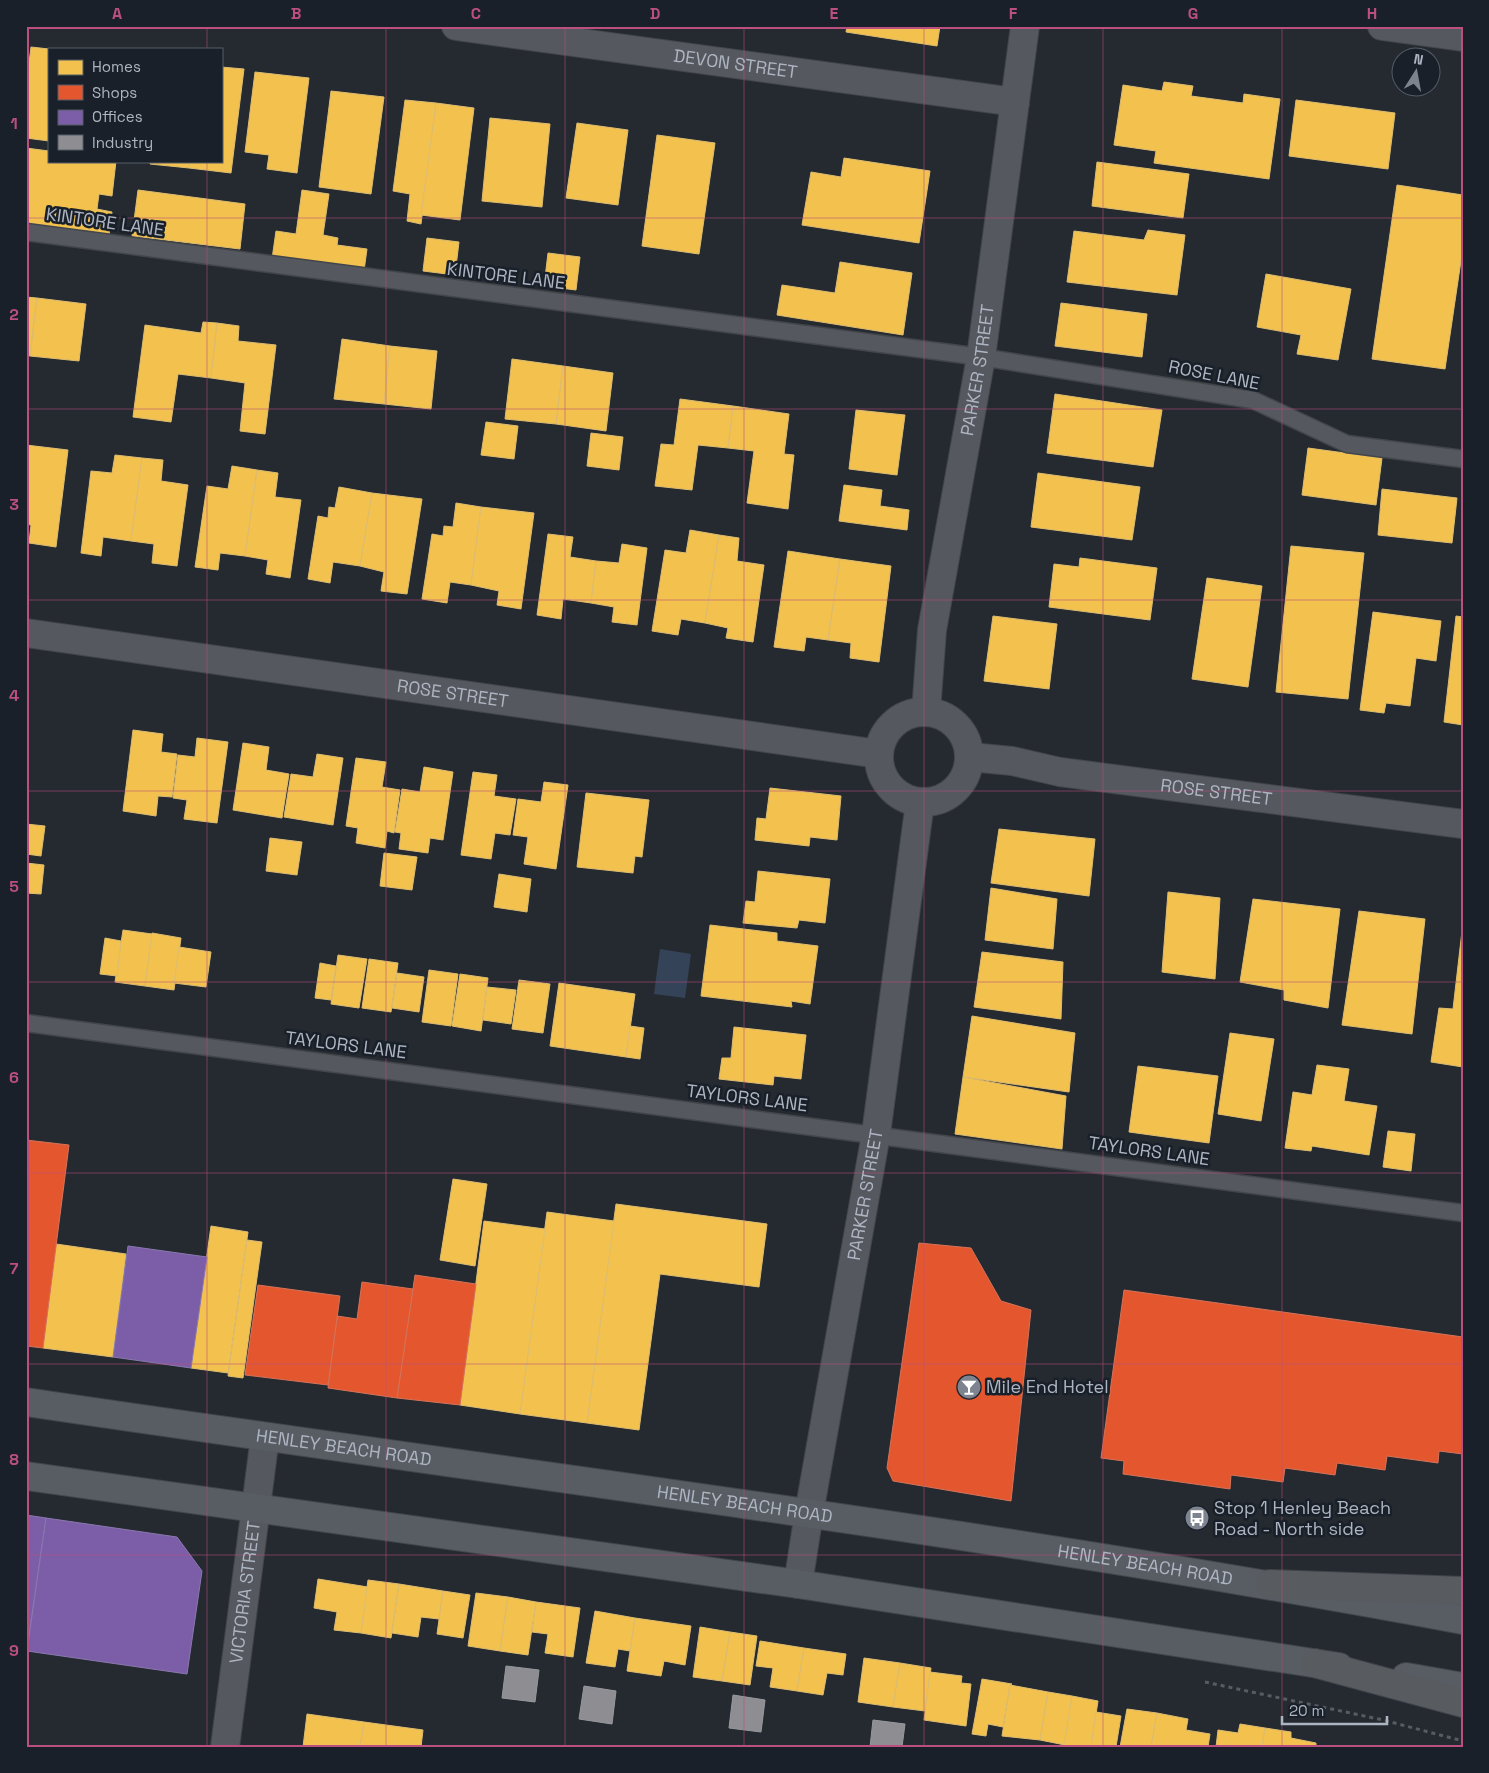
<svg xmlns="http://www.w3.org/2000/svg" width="1489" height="1773" font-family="'Space Grotesk',sans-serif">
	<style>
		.water { fill: #354358 }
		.homes { fill: #f2c14e; stroke: #debd71 }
		.shops { fill: #e4572e; stroke: #d4735a }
		.offices { fill: #7b5ea7; stroke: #8a78af }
		.industry { fill: #8d8d92; stroke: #9799a0 }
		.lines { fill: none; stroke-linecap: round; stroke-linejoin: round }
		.service-casing { stroke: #42464b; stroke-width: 19 }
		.minor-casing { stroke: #42464b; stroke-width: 30 }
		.secondary-casing { stroke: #42464b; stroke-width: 30 }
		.trunk-casing { stroke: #41454b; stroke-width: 30 }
		.path { stroke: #585c62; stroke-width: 3; stroke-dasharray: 4 4; stroke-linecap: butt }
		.service { stroke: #55585e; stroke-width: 16 }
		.minor { stroke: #55585e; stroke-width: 28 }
		.secondary { stroke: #585c63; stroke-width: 28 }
		.trunk { stroke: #585b60; stroke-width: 28 }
		.grid { fill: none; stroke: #bb4f7f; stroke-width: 1; stroke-opacity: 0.55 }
		.labels { text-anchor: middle; stroke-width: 5; stroke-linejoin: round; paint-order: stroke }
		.street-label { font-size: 18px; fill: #aeb5c2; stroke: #192029 }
		.poi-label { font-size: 18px; fill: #aeb5c2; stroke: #192029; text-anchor: start }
		.neatline { fill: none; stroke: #bb4f7f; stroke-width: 2 }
		.grid-label { font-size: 16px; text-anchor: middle; font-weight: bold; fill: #bb4f7f }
	</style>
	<rect width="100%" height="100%" fill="#252a30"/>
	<path class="water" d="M660,949L691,954L685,998L654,994Z"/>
	<g class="homes">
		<path d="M847,26H940L937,46L846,32Z"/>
		<path d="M31,47L49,49V141L26,138V86Z"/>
		<path d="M221,67L244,69L231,173L189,168V161H221Z"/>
		<path d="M255,72L309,78L297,173L267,169L269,155L245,152Z"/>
		<path d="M1164,82L1193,86L1191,96L1243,103L1244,94L1280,99L1269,179L1154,163L1156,151L1114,145L1123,85L1162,91Z"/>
		<path d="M331,91L384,97L371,194L319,187Z"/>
		<path d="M405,100L436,103L421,224L407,221L410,194L393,191Z"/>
		<path d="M1296,100L1395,113L1388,169L1289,156Z"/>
		<path d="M436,103L474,108L460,220L421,215Z"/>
		<path d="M490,118L550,124L542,207L482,201Z"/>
		<path d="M577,123L628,130L618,205L566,198Z"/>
		<path d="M657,135L715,143L699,254L642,246Z"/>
		<path d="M26,148L49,151V161H116L112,196L99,194L97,209L112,212L109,235L26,223Z"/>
		<path d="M844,158L930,171L919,243L802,225L811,172L841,177Z"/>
		<path d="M150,161H189V168L150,164Z"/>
		<path d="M1097,162L1189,174L1183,218L1092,206Z"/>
		<path d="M1397,185L1463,195V247L1445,369L1372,359Z"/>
		<path d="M138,190L245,204L240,249L132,236Z"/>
		<path d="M302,190L329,194L323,235L338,238L337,245L367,249L364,271L272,259L276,231L296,234Z"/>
		<path d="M1148,230L1185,235L1177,295L1067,282L1074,231L1144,240Z"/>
		<path d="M427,238L459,242L455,275L423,271Z"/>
		<path d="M548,253L580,257L576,290L544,286Z"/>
		<path d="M840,262L912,273L903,335L777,315L782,285L835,293Z"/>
		<path d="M1266,274L1351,289L1338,360L1297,354L1301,335L1257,327Z"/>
		<path d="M26,297L37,298L30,356L26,355Z"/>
		<path d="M37,298L86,304L79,361L30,356Z"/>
		<path d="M1061,303L1147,314L1142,357L1055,346Z"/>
		<path d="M203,322L217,323L211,378L178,374L171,422L133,417L145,325L201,333Z"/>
		<path d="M217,323L239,326L238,341L276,345L265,434L240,431L245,383L211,378Z"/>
		<path d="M342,339L390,346L384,404L334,399Z"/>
		<path d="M390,346L437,351L431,409L384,404Z"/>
		<path d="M512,359L563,366L556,424L505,419Z"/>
		<path d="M563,366L613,373L606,431L556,424Z"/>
		<path d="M1055,394L1162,410L1153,467L1047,453Z"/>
		<path d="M680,399L733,406L728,448L698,445L692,490L655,486L661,444L674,445Z"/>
		<path d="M733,406L789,414L784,454L794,455L788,509L747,503L754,451L728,448Z"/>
		<path d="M856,410L905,415L897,475L849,469Z"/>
		<path d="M486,422L518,426L514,459L481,455Z"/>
		<path d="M591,433L623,437L619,470L587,466Z"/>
		<path d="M26,445L68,450L56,547L29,543L31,525L26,524Z"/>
		<path d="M1308,448L1382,458L1376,505L1302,495Z"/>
		<path d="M115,455L142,458L131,541L103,537L101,556L81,553L91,471L112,473Z"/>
		<path d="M142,458L163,460L161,481L188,485L177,566L152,563L154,544L131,541Z"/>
		<path d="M232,466L257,470L245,556L220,553L218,570L195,567L207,486L228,489Z"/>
		<path d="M257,470L278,473L275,497L301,500L290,578L266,574L268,560L245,556Z"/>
		<path d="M1038,473L1140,487L1132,540L1031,527Z"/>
		<path d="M844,485L882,490L880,506L909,510L907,530L839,521Z"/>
		<path d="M339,487L372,493L360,566L333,562L330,583L308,579L318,516L328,518L329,507L335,508Z"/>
		<path d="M1382,489L1457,498L1452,543L1378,535Z"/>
		<path d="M372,493L422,499L407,594L381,591L384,572L360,566Z"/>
		<path d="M456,503L481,507L471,585L450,582L447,603L422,599L432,534L443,536L444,526L453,527Z"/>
		<path d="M481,507L534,513L521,609L497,605L499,591L471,585Z"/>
		<path d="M690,530L719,535L705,623L681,619L678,635L652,631L665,550L686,553Z"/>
		<path d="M548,534L573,537L570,557L596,561L591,603L563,599L561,619L537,615Z"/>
		<path d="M719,535L739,538L737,561L764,565L753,642L726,638L728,628L705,623Z"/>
		<path d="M622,544L647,548L637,625L612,622L614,607L591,603L596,561L619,563Z"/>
		<path d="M1291,546L1364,553L1348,699L1276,692Z"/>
		<path d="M788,551L840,559L828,640L806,637L804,651L774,647Z"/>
		<path d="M1080,558L1157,568L1150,620L1049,607L1054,564L1079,567Z"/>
		<path d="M840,559L891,566L879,662L850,658L851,643L828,640Z"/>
		<path d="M1207,578L1262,586L1248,687L1192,679Z"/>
		<path d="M1373,612L1441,621L1436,661L1416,658L1410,706L1386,703L1384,713L1360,710Z"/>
		<path d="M993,616L1057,624L1049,689L984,681Z"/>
		<path d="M1456,616L1463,617V725L1444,722Z"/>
		<path d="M133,730L163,734L161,752L177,754L172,797L158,796L156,816L123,811Z"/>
		<path d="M197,738L228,742L217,823L184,819L187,800L173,798L178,755L195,757Z"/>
		<path d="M243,743L269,747L266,770L289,774L282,818L233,810Z"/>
		<path d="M317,754L343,758L333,825L284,817L291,774L313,777Z"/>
		<path d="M356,758L386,762L382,787L400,790L394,833L387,831L385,848L356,843L358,828L346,826Z"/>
		<path d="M424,767L453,772L443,840L430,838L428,853L399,849L401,833L395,832L402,789L420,792Z"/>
		<path d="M473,772L497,775L494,796L516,799L510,835L495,833L491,859L461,855Z"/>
		<path d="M544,782L568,785L556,869L524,864L528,837L513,835L518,799L541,802Z"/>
		<path d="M770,788L841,796L837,840L810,837L809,846L755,840L757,818L766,819Z"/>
		<path d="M586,793L649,800L642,857L635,856L633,873L577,867Z"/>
		<path d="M26,824L45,826L41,856L26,854Z"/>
		<path d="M999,829L1095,839L1089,896L991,883Z"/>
		<path d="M270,838L302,842L297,875L266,871Z"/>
		<path d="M384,853L417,857L412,890L380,886Z"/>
		<path d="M26,863L44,865L41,894L26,893Z"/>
		<path d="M758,871L830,879L825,923L799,920L797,928L743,923L746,901L755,902Z"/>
		<path d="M499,874L531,879L527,912L494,907Z"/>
		<path d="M991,888L1057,899L1053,949L985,940Z"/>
		<path d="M1168,892L1220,898L1215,979L1162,972Z"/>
		<path d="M1253,899L1340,909L1328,1008L1284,1000V990L1240,982Z"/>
		<path d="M1359,911L1425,919L1412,1034L1342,1025Z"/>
		<path d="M710,925L777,933V941L818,946L810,1004L791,1001L792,1007L701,996Z"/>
		<path d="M123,930L152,934L145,986L115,982Z"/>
		<path d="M1462,931H1463V1067L1431,1062L1439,1008L1453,1009Z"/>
		<path d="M152,933L181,938L174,990L145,986Z"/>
		<path d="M105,938L121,941L117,976L100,974Z"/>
		<path d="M179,947L211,952L206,987L174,983Z"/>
		<path d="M982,952L1063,962L1061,1019L974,1007Z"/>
		<path d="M338,955L367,959L359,1008L331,1004Z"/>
		<path d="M369,959L398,963L391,1012L362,1008Z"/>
		<path d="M320,963L336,966L331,1000L315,998Z"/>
		<path d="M429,970L458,974L451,1026L422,1022Z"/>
		<path d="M397,973L424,977L419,1012L392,1008Z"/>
		<path d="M460,974L488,978L481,1031L452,1026Z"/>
		<path d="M519,980L550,984L543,1033L512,1029Z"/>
		<path d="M559,983L635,994L626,1057L550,1046Z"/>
		<path d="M487,987L516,990L511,1024L483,1020Z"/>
		<path d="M972,1016L1075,1033L1069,1092L963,1077Z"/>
		<path d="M630,1026L644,1028L640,1059L626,1057Z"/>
		<path d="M734,1027L806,1035L801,1079L774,1076L773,1085L719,1079L722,1058H731Z"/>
		<path d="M1230,1033L1274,1039L1261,1121L1218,1114Z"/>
		<path d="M1317,1065L1349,1069L1344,1101L1377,1106L1369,1155L1312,1146L1311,1151L1285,1148L1293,1092L1312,1095Z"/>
		<path d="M1138,1066L1218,1076L1209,1143L1129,1132Z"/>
		<path d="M963,1077L1066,1096L1062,1149L955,1134Z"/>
		<path d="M1388,1131L1415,1134L1411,1171L1383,1167Z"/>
		<path d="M453,1179L487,1184L475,1266L440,1260Z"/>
		<path d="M616,1204L767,1224L759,1287L660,1274L639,1430L587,1423Z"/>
		<path d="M547,1212L614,1221L587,1423L520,1414Z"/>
		<path d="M484,1221L545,1229L520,1414L460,1405Z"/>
		<path d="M211,1226L248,1232L228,1373L191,1368Z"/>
		<path d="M247,1240L262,1242L243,1378L228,1376Z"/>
		<path d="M56,1244L126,1254L113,1357L43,1348Z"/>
		<path d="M318,1579L368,1587L361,1633L334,1630L337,1612L314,1608Z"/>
		<path d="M368,1580L399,1584L391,1638L361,1633Z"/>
		<path d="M399,1584L443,1591L439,1619L421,1617L418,1637L392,1633Z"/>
		<path d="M443,1591L470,1595L463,1638L437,1634Z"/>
		<path d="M476,1593L508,1597L500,1651L468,1646Z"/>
		<path d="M508,1597L536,1602L528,1655L500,1651Z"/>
		<path d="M536,1602L580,1608L573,1657L545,1653L548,1634L532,1632Z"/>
		<path d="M595,1611L635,1618L630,1651L618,1649L615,1667L586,1663Z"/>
		<path d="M635,1618L691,1626L685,1665L664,1661L661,1676L627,1671Z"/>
		<path d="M700,1627L730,1632L722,1681L693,1677Z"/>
		<path d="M730,1632L757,1636L750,1685L722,1681Z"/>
		<path d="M760,1641L804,1648L797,1691L770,1687L773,1668L756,1666Z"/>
		<path d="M804,1648L846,1654L843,1675L827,1673L823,1695L797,1691Z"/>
		<path d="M864,1658L900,1663L893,1707L858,1702Z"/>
		<path d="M900,1663L931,1668L925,1711L893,1707Z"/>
		<path d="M930,1672L962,1676L961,1683L971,1684L966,1726L924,1720Z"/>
		<path d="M982,1679L1012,1684L1010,1685L1003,1727L988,1724L986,1736L972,1734Z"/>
		<path d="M1010,1685L1048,1692L1040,1740L1002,1736Z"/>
		<path d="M1048,1692L1072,1696L1065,1745L1040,1740Z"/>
		<path d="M1072,1696L1098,1701L1091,1747L1064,1746Z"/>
		<path d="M1127,1709L1157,1713L1151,1747H1120Z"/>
		<path d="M1096,1712L1121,1716L1116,1747H1091Z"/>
		<path d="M1157,1713L1188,1719L1186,1730L1210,1734L1208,1747H1151Z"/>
		<path d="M307,1714L364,1722L360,1747H303Z"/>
		<path d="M364,1722L423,1730L421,1747H360Z"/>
		<path d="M1240,1724L1265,1728L1262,1747H1216L1218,1730L1238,1733Z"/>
		<path d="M1265,1728L1291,1732V1738L1316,1743V1747H1262Z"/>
	</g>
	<g class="shops">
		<path d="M26,1140L69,1145L43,1348L26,1346Z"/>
		<path d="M919,1243L971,1248L1001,1301L1031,1310L1011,1501L893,1481L887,1468Z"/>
		<path d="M415,1275L476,1284L460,1405L397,1398Z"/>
		<path d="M362,1282L413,1289L397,1398L328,1388L337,1316L357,1319Z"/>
		<path d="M258,1285L340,1296L328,1385L245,1375Z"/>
		<path d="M1124,1290L1463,1337V1454L1439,1451L1438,1463L1387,1456L1385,1470L1337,1463L1335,1475L1285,1468L1283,1482L1231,1475L1230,1489L1123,1474L1124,1461L1101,1458Z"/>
	</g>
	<g class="offices">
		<path d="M128,1246L207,1257L191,1368L113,1357Z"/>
		<path d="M26,1515L46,1518L26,1656Z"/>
		<path d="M46,1518L177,1537L202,1571L187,1674L27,1651Z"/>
	</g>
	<g class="industry">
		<path d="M506,1666L539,1670L535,1702L502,1698Z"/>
		<path d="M584,1686L616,1691L612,1724L579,1719Z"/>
		<path d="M733,1695L765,1700L761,1732L729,1728Z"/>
		<path d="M873,1720L905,1724L902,1747H870Z"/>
	</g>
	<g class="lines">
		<defs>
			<g id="service">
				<path d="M26,232L981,357L1253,400L1347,444L1463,459"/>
				<path d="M26,1023L1463,1213"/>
			</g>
			<g id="minor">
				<path id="s1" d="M456,26L1015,102"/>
				<path d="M1382,26L1463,37"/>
				<path id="s2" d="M26,633L879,754"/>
				<path id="s3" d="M926,712L932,630L981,357L1025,26"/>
				<circle cx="924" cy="757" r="45"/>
				<path id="s4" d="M970,757L1012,761L1060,772L1463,824"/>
				<path id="s5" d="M798,1584L809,1513L876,1134L920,802"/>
				<path id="s6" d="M225,1747L265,1437"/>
			</g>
			<g id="secondary">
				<path id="s7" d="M26,1402C505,1473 987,1531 1463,1620"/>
				<path d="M26,1476L798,1584L1339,1667"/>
				<path d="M1406,1677L1463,1687"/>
			</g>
			<g id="trunk">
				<path d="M1270,1584L1463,1591"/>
				<path d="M1314,1663L1463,1703"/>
			</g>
		</defs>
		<use href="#service" class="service-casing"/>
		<use href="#minor" class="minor-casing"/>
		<use href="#secondary" class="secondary-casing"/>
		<use href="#trunk" class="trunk-casing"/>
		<path class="path" d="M1205,1682L1383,1720L1463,1741"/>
		<use href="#service" class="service"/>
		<use href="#minor" class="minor"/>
		<use href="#secondary" class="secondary"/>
		<use href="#trunk" class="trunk"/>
	</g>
	<path class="grid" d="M207,26V49M386,26V1747M565,26V1747M744,26V1747M924,26V1747M1103,26V1747M1282,26V1747M207,161V1747M26,218H1463M26,409H1463M26,600H1463M26,791H1463M26,982H1463M26,1173H1463M26,1364H1463M26,1555H1463"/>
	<defs>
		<symbol id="bar-disc" viewBox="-11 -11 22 22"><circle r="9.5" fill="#7e848f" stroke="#192029"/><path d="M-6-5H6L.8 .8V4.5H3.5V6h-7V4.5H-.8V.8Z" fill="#fff"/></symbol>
		<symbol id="bus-disc" viewBox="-11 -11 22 22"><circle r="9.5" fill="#7e848f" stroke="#192029"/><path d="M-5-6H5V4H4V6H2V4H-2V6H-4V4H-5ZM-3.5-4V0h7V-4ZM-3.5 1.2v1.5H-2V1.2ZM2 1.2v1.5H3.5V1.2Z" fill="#fff"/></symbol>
	</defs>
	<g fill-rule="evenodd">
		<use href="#bar-disc" x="955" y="1373" width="28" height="28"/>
		<use href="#bus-disc" x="1183" y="1504" width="28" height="28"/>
	</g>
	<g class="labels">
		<g class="street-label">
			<text dy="6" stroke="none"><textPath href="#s1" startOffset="282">DEVON STREET</textPath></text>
			<text transform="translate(105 222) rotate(8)" y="6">KINTORE LANE</text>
			<text transform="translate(506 276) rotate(7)" y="6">KINTORE LANE</text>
			<text dy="6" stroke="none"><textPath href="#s3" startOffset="346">PARKER STREET</textPath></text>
			<text transform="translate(1214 375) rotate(11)" y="6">ROSE LANE</text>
			<text dy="6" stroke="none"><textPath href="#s2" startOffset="431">ROSE STREET</textPath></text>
			<text dy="6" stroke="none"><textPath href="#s4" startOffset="249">ROSE STREET</textPath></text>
			<text transform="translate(346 1045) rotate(7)" y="6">TAYLORS LANE</text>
			<text transform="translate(747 1098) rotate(7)" y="6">TAYLORS LANE</text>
			<text transform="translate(1149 1151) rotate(8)" y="6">TAYLORS LANE</text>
			<text dy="6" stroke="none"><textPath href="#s5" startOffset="395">PARKER STREET</textPath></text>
			<text dy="6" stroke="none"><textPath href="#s7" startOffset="321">HENLEY BEACH ROAD</textPath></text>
			<text dy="6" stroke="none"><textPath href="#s7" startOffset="726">HENLEY BEACH ROAD</textPath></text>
			<text dy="6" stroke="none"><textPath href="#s7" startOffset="1131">HENLEY BEACH ROAD</textPath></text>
			<text dy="6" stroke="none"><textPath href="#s6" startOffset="156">VICTORIA STREET</textPath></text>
		</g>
		<g class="poi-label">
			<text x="986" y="1393">Mile End Hotel</text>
			<text x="1214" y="1514">Stop 1 Henley Beach<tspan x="1214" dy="21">Road - North side</tspan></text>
		</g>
	</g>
	<rect width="1489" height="1773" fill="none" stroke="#192029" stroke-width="55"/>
	<rect x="48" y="48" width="175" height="115" fill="#192029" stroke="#555c66"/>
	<rect x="58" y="60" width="25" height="15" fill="#f2c14e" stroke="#555c66"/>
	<text x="92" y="72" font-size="15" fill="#aeb5c2">Homes</text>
	<rect x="58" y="85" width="25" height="15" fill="#e4572e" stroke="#555c66"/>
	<text x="92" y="98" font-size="15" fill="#aeb5c2">Shops</text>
	<rect x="58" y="110" width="25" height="15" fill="#7b5ea7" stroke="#555c66"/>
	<text x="92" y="122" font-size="15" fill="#aeb5c2">Offices</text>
	<rect x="58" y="135" width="25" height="15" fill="#8d8d92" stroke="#555c66"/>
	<text x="92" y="148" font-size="15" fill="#aeb5c2">Industry</text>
	<g transform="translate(1416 72) rotate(11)"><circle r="24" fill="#192029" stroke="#555c66"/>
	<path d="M0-4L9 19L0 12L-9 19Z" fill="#7e848f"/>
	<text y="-8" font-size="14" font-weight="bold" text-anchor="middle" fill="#aeb5c2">N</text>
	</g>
	<path d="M1282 1716v8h105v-8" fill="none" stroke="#aeb5c2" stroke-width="2.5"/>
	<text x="1289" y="1716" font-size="15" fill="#aeb5c2" stroke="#192029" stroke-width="4" paint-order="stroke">20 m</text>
	<rect x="28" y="28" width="1434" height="1718" class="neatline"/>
	<g class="grid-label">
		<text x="117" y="19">A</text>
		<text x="296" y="19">B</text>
		<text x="476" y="19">C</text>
		<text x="655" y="19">D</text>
		<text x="834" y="19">E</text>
		<text x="1013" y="19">F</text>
		<text x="1193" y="19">G</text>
		<text x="1372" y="19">H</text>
		<text x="14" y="129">1</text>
		<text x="14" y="320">2</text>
		<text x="14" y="510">3</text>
		<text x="14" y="701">4</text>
		<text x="14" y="892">5</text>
		<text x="14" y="1083">6</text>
		<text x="14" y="1274">7</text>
		<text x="14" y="1465">8</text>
		<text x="14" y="1656">9</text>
	</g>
</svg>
